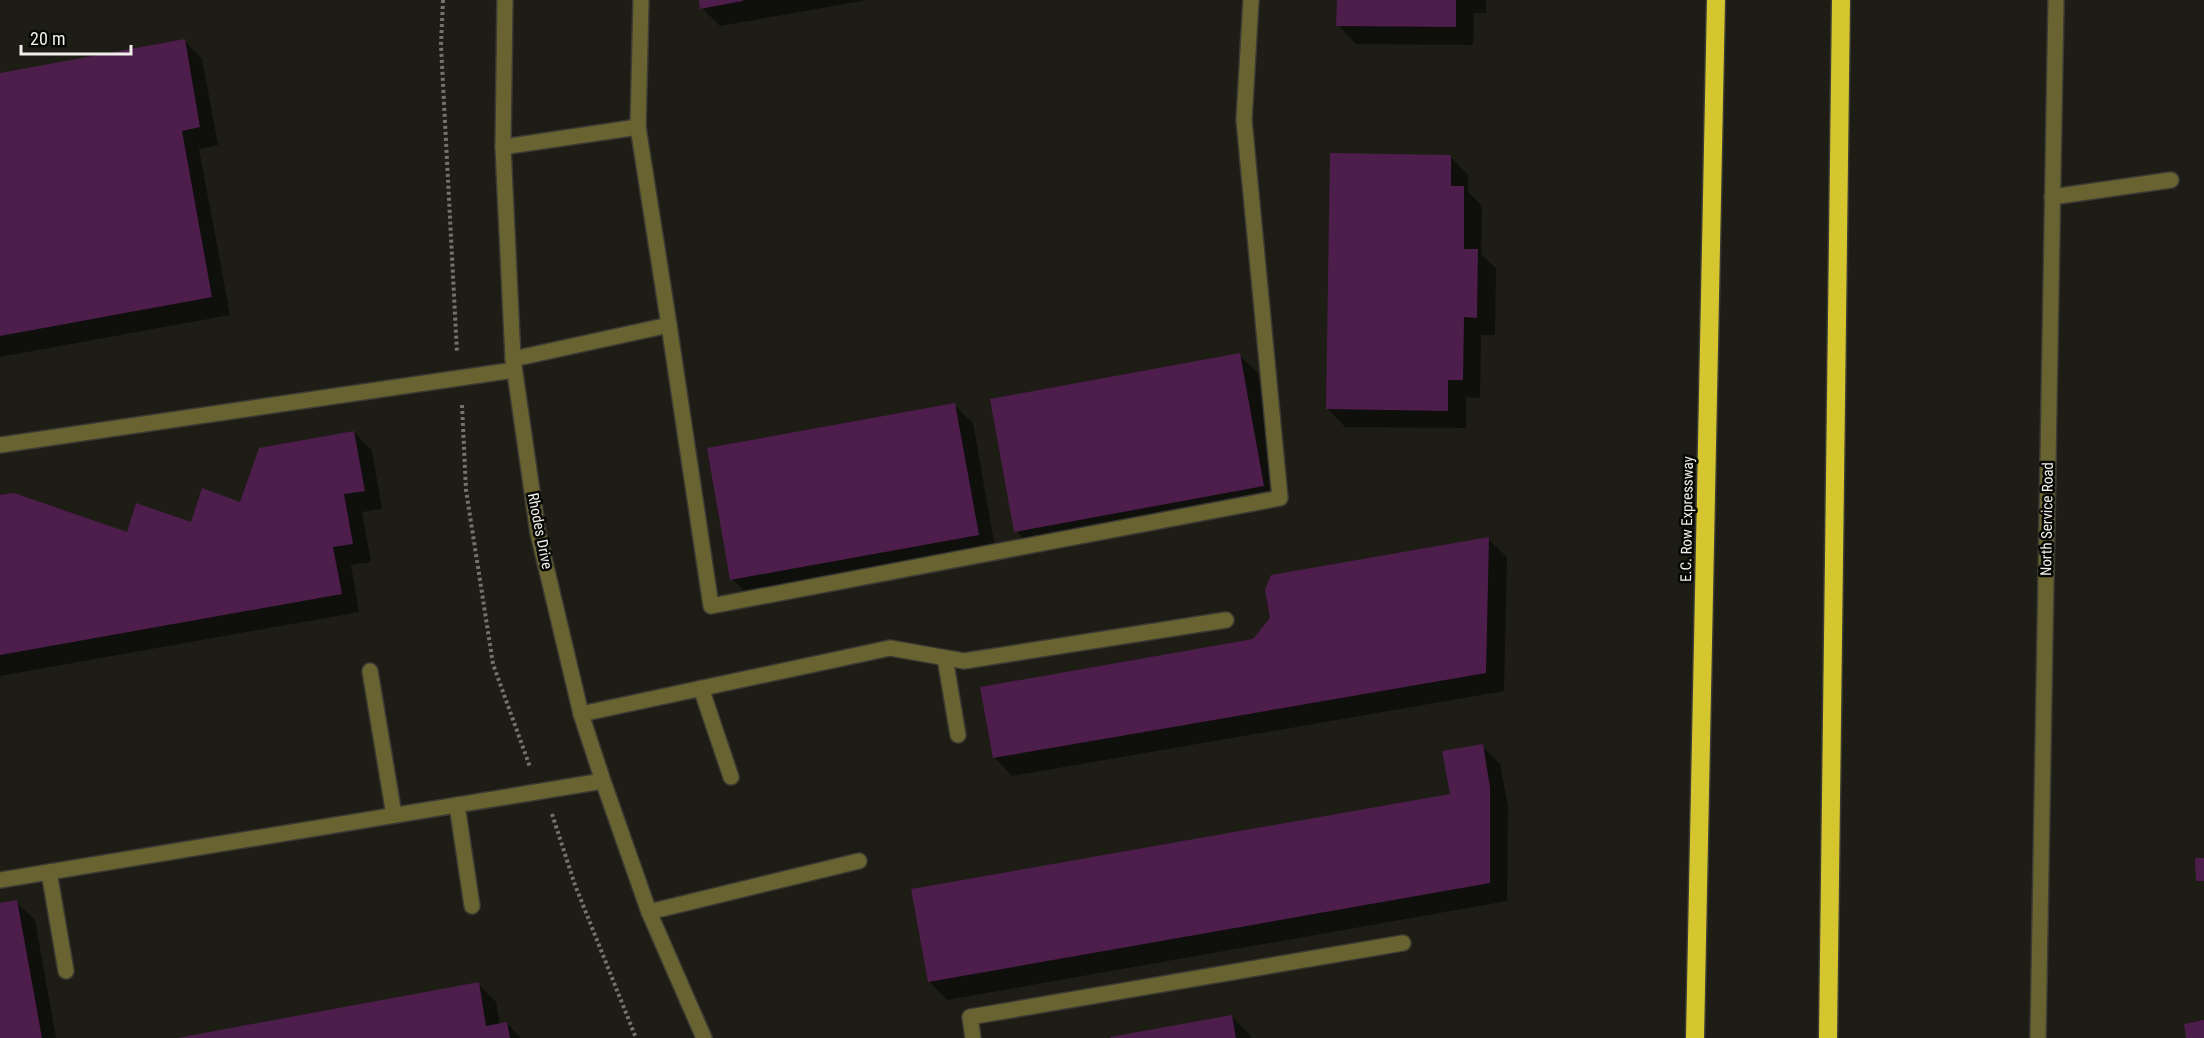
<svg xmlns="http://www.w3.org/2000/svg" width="2204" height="1038" font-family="'Roboto Condensed',sans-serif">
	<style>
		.shadow { fill: #0007 }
		.building { fill: #4d1d4c }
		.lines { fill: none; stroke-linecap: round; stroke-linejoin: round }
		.service-casing { stroke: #3b3a33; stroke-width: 18 }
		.tertiary-casing { stroke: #3b3a33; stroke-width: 18 }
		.motorway-casing { stroke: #3b3a33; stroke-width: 21 }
		.path { stroke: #73726c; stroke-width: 4; stroke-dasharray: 3 3; stroke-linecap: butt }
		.service { stroke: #686330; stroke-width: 15 }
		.tertiary { stroke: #686330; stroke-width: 15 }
		.motorway { stroke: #d5c62f; stroke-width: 18 }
		.labels { text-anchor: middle; stroke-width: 5; stroke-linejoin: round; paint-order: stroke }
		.street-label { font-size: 15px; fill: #f0efea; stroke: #070705 }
	</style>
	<rect width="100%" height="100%" fill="#1d1d15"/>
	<g class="shadow">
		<path d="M700,0H868L720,26L702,8Z"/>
		<path d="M1338,0H1486V13H1474L1473,45L1356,44L1338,25Z"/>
		<path d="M184,40L202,59L218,145L199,149L230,315L0,357V74Z"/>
		<path d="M1450,156L1468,175V192L1482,206L1481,254L1496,268L1495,335H1481L1480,398L1466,397V428L1345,427L1327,408Z"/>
		<path d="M1239,355L1258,373L1282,504L1034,549L1016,531Z"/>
		<path d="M954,405L973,423L996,553L750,597L732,579Z"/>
		<path d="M354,432L372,451L382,509L362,512L371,562L351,565L359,612L0,676V497L128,533L192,524L241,504Z"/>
		<path d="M1488,539L1507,557L1504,691L1012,776L994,757L1254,640Z"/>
		<path d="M1482,746L1500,764L1508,806L1507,901L947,1000L929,981L1451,796Z"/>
		<path d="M16,902L35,920L56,1038H0V905Z"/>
		<path d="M478,984L496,1002L500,1025L507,1023L521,1038H179Z"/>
		<path d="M1232,1017L1250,1035L1251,1038H1112Z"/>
	</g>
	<g class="building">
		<path d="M699,0H743V1L700,9Z"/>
		<path d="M1337,0H1456V27L1336,26Z"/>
		<path d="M185,39L200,127L182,131L212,297L0,336V73Z"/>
		<path d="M1330,153L1451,155V186H1464V249H1478L1477,318L1464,317L1463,380H1448V411L1326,409Z"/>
		<path d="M1240,353L1264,486L1014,532L990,399Z"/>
		<path d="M955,403L979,535L730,580L707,448Z"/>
		<path d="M354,431L365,491L344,494L353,544L333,547L342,594L0,655V495L14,493L127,532L136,503L191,522L202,488L240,502L259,448Z"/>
		<path d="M1489,537L1486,673L993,758L980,687L1253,639L1270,618L1265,589L1271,575Z"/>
		<path d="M1483,744L1490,787V883L928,982L911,889L1450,794L1442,751Z"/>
		<path d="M2195,858H2204V881H2196Z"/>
		<path d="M17,900L42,1038H0V903Z"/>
		<path d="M479,982L486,1026L507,1022L510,1038H177Z"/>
		<path d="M1232,1015L1236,1038H1110V1037Z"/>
		<path d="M2204,1020V1038H2186L2184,1024Z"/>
	</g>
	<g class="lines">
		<defs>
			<g id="service">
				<path d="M503,147L638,127"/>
				<path d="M2052,197L2171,180"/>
				<path d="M669,325L711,606L1280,498L1244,120L1251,0"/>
				<path d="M513,359L669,325L638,127L641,0"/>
				<path d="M0,445L514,370"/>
				<path d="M945,658L958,735"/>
				<path d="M370,671L394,815"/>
				<path d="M701,688L731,777"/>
				<path d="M581,714L890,648L964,661L1226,620"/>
				<path d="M457,805L472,906"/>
				<path d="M49,872L66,971"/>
				<path d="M0,880L603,781"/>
				<path d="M649,912L859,861"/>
				<path d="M973,1038L970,1017L1403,943"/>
			</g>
			<g id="tertiary">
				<path d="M505,0L503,147L513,359L538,533L581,714L603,781L649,912L704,1038"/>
				<path d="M2038,1038L2056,0"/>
			</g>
			<g id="motorway">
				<path d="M1695,1038L1716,0"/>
				<path d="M1828,1038L1841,0"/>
			</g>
		</defs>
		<use href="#service" class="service-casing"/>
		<use href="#tertiary" class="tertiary-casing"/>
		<use href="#motorway" class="motorway-casing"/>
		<g class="path">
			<path d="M443,0L441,45L457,353"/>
			<path d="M462,405L466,490L493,664L530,767"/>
			<path d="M552,814L575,885L636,1038"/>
		</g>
		<use href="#service" class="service"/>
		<use href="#tertiary" class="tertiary"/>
		<use href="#motorway" class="motorway"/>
	</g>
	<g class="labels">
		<g class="street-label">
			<text transform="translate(1687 519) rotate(-89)" y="5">E.C. Row Expressway</text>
			<text transform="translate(2047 519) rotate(-89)" y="5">North Service Road</text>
			<text transform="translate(540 531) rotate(79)" y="5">Rhodes Drive</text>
		</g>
	</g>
	<path d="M21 45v9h110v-9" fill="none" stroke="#f0efea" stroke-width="3"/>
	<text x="30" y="45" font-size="18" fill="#f0efea" stroke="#070705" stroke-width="4.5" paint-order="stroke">20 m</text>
</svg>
